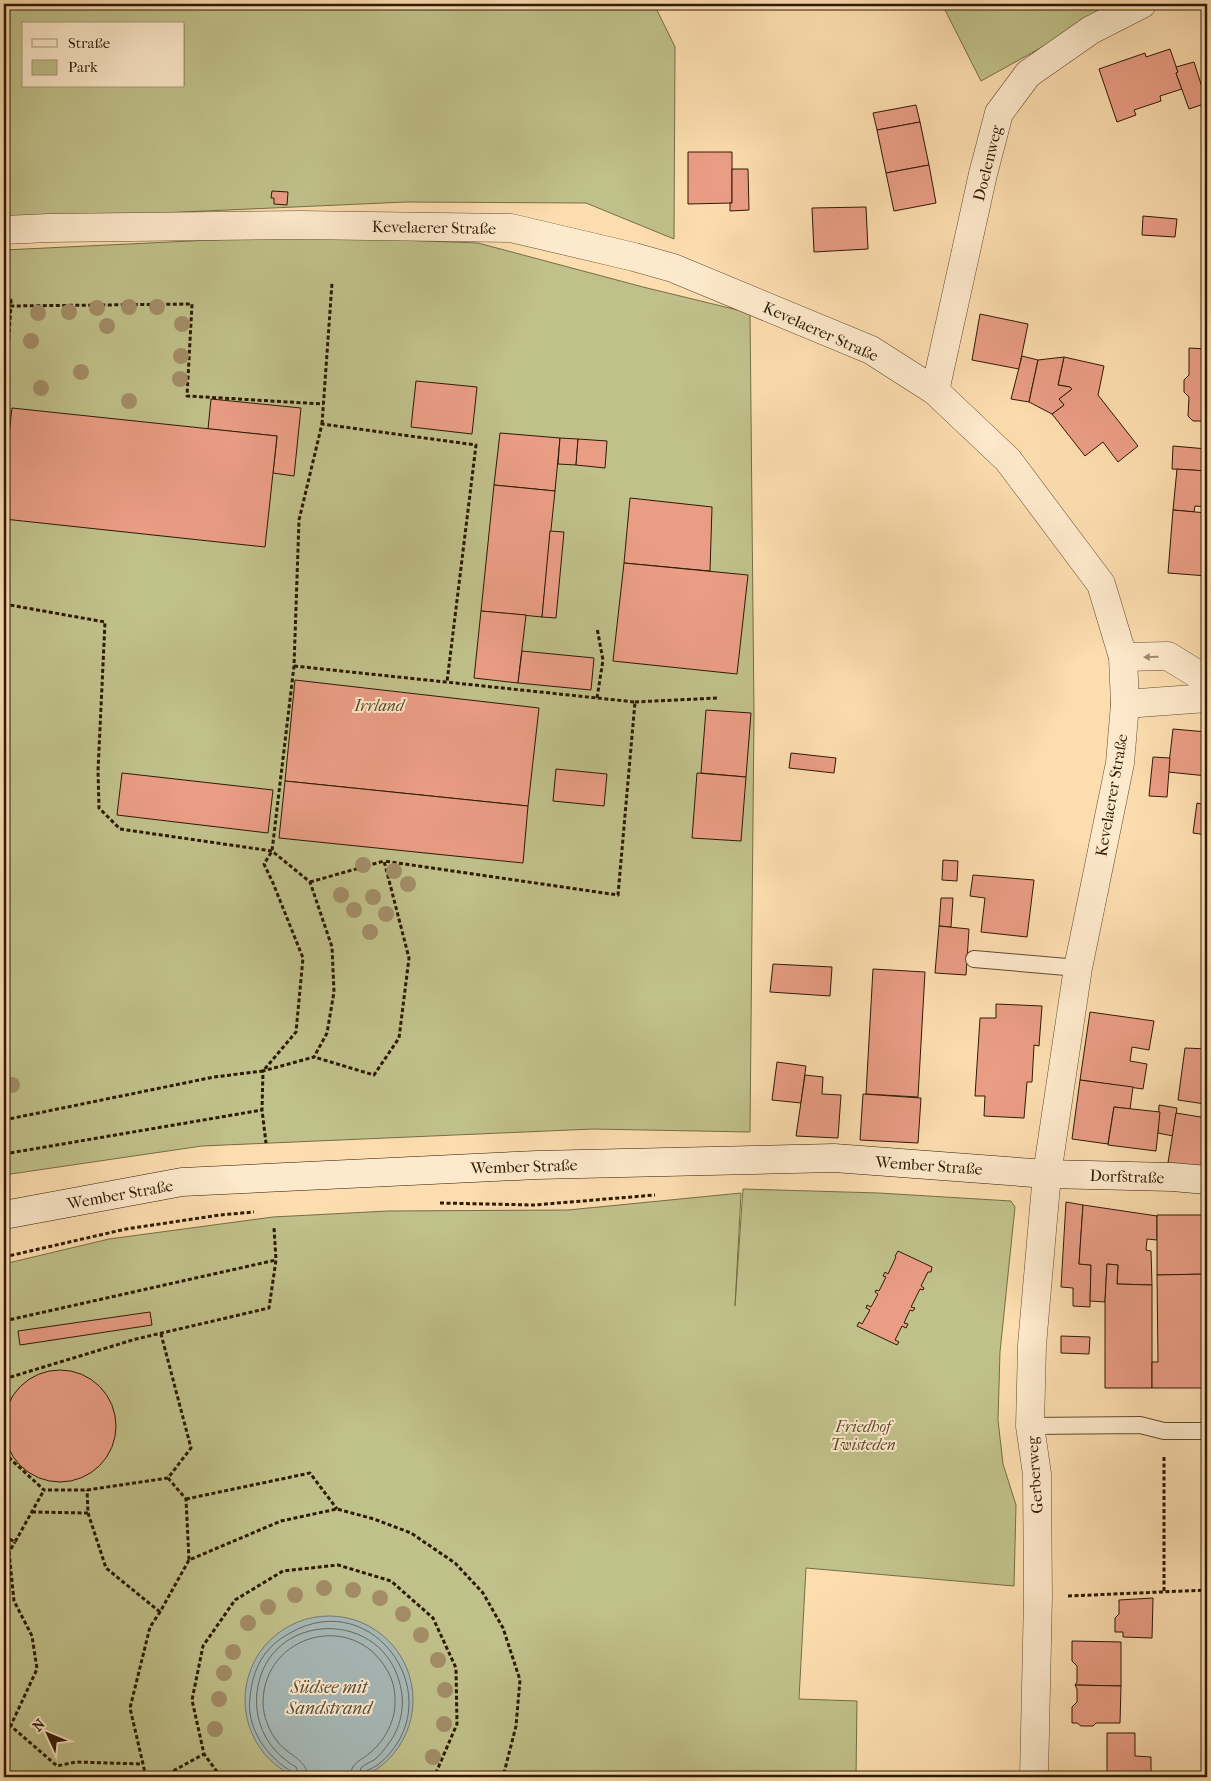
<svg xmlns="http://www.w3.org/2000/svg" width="1211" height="1781" font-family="'IM FELL French Canon',serif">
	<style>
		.green { fill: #c0c08a; stroke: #766d46; fill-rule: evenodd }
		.water { fill: #a6b8b7; stroke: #76796f }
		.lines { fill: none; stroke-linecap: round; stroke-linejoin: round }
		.shore { stroke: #6a695d; stroke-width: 1 }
		.building { fill: #ea9d85; stroke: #2d1a03 }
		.lane-casing { stroke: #614b2e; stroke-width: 18 }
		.street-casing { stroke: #614b2e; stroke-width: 29 }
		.secondary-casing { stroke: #2d1a03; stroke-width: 29 }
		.path { stroke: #2d1a03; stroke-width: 3; stroke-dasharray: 4 2.5; stroke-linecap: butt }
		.lane { stroke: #fde9cb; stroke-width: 16 }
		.street { stroke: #fde9cb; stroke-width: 28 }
		.secondary { stroke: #fde9cb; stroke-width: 28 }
		.tree { fill: #a28d67 }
		.oneway { fill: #9f8c71 }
		.labels { text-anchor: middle; stroke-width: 4; stroke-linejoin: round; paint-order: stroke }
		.street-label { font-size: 16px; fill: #2d1a03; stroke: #fde9cb }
		.park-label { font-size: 16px; font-style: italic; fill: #594c2c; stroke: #fde9cb }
		.water-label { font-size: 18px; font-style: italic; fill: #575142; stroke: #fde9cb }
	</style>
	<rect width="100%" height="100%" fill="#fcddaf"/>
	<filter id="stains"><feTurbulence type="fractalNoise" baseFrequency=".004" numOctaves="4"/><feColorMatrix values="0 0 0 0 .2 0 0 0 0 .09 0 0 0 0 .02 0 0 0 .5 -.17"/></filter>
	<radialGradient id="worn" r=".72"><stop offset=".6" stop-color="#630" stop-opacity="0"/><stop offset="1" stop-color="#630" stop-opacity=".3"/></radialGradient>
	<g class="green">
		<path d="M4,4H654L675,47L674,239L586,203L406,202L4,220ZM24,24H184V86H24Z"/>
		<path d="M942,4H1120L981,81Z"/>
		<path d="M295,236L478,243L643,287L750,313L754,715L750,1132L593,1129L202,1146L4,1175V250Z"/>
		<path d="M743,1189L879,1193L1011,1201L1015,1207L1000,1352L998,1420L1003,1464L1016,1505L1014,1586L806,1568L799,1699L857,1701L856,1777H4V1264L109,1239L273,1217L388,1211L568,1210L741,1193L735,1306Z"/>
	</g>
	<circle class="water" cx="329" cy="1700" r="84"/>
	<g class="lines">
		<g class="shore">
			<path d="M294,1777L292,1772C266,1756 246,1728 250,1697C253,1668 264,1647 290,1633C375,1584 454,1701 379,1764C375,1767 370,1769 366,1771L364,1777"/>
			<path d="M300,1777L296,1767C293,1765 290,1764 287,1761C265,1745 254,1719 257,1692C267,1609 386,1607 401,1689C405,1707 400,1729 389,1743C385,1749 379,1756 374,1760C369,1763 365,1764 361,1768L358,1777"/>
			<path d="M308,1777C307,1759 287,1755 277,1741C269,1731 263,1716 263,1702C264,1634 353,1610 387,1670C392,1678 395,1689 395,1699C396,1719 386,1739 371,1752C361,1761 351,1762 350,1777"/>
		</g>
	</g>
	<g class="building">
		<path d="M1170,49L1178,72L1176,73L1182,89L1160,96L1161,101L1134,110L1136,115L1117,122L1099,69L1145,53L1146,57Z"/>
		<path d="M1194,62L1207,103L1189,109L1176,73L1178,72L1176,67Z"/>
		<path d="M916,105L920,122L877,130L873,113Z"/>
		<path d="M920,122L929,165L886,173L877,130Z"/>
		<path d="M688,152H732V203L688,204Z"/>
		<path d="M929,165L936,203L894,211L886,173Z"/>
		<path d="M732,169H748L749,210L730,211V203H732Z"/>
		<path d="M272,191L288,192L287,205L274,204V198H271Z"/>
		<path d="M866,207L868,249L814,252L812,208Z"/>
		<path d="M1143,216L1177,219L1175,237L1142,235Z"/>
		<path d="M980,314L1028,324L1019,369L972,360Z"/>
		<path d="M1189,348L1207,349V417L1201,421H1193L1188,416L1189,397L1184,392V380L1189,375Z"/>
		<path d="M1022,356L1038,360L1029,402L1011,399Z"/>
		<path d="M1064,357L1104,366L1098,395L1138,446L1118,462L1103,442L1085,456L1052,414L1064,405L1059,399L1072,389L1070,387L1058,385Z"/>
		<path d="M1064,357L1058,385L1070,387L1072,389L1059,399L1064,405L1052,414L1029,402L1038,360Z"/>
		<path d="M416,381L477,387L472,434L411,427Z"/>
		<path d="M211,399L301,408L294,476L273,473L277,436L208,429Z"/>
		<path d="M12,408L277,436L265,547L4,519V478Z"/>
		<path d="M500,433L560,438L555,491L494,485Z"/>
		<path d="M560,438L578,439L576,465L558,464Z"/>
		<path d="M578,439L607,441L605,468L576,465Z"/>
		<path d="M1173,446L1207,449V471L1172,469Z"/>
		<path d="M1177,469L1207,471V507L1195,506L1194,512L1173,510Z"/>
		<path d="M494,485L555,491L542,617L481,611Z"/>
		<path d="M630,498L712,507L710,571L624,563Z"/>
		<path d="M1173,510L1207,513V576L1168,573Z"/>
		<path d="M550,531L564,532L556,618L542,617Z"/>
		<path d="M624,563L748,575L737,674L613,661Z"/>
		<path d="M481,611L526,615L518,683L474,678Z"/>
		<path d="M522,651L594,658L591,690L518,683Z"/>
		<path d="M295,680L539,708L528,806L285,781Z"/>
		<path d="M706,710L751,713L746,777L701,773Z"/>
		<path d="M1173,729L1207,732V776L1168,772Z"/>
		<path d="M791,753L836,758L834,773L789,768Z"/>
		<path d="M1153,757L1170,758L1167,797L1149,796Z"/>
		<path d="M556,769L607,774L604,806L553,801Z"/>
		<path d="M122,773L273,790L268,833L117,815Z"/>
		<path d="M697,773L746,777L741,841L692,838Z"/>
		<path d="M285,781L528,806L523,863L279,838Z"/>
		<path d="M1197,803L1207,805V835L1193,833Z"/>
		<path d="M943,860L958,861L957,881L942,880Z"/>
		<path d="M973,875L1034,880L1027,937L981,932L985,898L970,896Z"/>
		<path d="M941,898H953L951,927L939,926Z"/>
		<path d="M939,926L969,929L966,975L935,973Z"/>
		<path d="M773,964L832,967L830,996L770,992Z"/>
		<path d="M873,969L925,972L918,1097L866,1094Z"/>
		<path d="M996,1004L1042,1006L1039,1046L1034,1045L1032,1082H1027L1024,1118L984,1116L985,1096H975L980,1018H996Z"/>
		<path d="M1090,1012L1154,1021L1149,1050L1132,1047L1130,1061L1147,1064L1143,1089L1080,1080Z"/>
		<path d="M1185,1048L1207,1049V1085L1205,1104L1178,1100Z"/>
		<path d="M777,1062L806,1066L801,1103L772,1100Z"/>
		<path d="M805,1075L823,1077L822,1094L841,1095L838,1138L796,1136Z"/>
		<path d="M1080,1080L1133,1087L1130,1109L1114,1107L1108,1144L1072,1139Z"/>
		<path d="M863,1094L921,1098L918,1143L860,1140Z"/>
		<path d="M1159,1105L1177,1108L1173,1136L1158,1133Z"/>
		<path d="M1114,1107L1160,1112L1156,1151L1108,1145Z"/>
		<path d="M1176,1113L1207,1118V1175L1167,1169Z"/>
		<path d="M1066,1202L1083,1205L1079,1264L1091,1265L1090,1307L1073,1306V1288L1061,1287Z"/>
		<path d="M1083,1205L1157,1216V1240L1147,1239L1146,1250L1151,1251L1152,1285L1117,1284L1118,1265L1107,1264L1105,1302L1090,1301L1091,1265L1079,1264Z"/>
		<path d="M1157,1215H1207V1274L1157,1275Z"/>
		<path d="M898,1251L932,1267L931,1272H928L921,1286L924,1288L923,1290L920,1289L911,1307L915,1308L913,1311L910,1310L904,1323L908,1324L906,1328L902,1326L895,1340L899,1342L897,1345L857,1326L859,1322L862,1324L870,1310L866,1308L867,1305L871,1307L878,1294L875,1292L876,1290L879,1291L886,1277L883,1276L885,1272L888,1274L896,1257L895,1256Z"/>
		<path d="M1107,1264L1118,1265L1117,1284L1152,1285V1388H1105V1301Z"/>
		<path d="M1207,1274V1313H1202L1203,1350H1207V1388H1152V1362H1158L1157,1275Z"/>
		<path d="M150,1312L152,1325L20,1345L18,1331Z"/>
		<path d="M5,1329L8,1346H4V1330Z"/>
		<path d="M1061,1336L1090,1337L1089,1354L1061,1353Z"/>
		<circle cx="60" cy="1426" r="56"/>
		<path d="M1153,1598L1152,1638L1123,1637V1632H1115V1618L1119,1614V1600Z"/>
		<path d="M1072,1641L1121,1642V1686L1075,1685L1077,1682V1666L1072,1661Z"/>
		<path d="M1075,1685L1121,1686L1120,1723H1096L1093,1726H1081L1077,1723H1072V1707L1077,1702V1689Z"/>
		<path d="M1107,1733H1135V1756L1151,1757V1776H1107Z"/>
	</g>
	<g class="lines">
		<defs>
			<g id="lane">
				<path d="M974,959L1078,968"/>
				<path d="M1030,1426L1140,1425L1164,1431H1207"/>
			</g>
			<g id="street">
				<path d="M4,230L49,228L300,225L511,228L634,257L673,268L871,350L935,391L1008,460L1101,584L1123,657L1125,704L1120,763L1078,968L1047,1174L1032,1345L1030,1426L1037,1474L1038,1597L1034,1777"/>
				<path d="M935,391L983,174L999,113L1028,74L1091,30L1142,4"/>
				<path d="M1123,657L1168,656L1207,680"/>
				<path d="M1125,704L1207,698"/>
			</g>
			<path id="secondary" d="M4,1215L182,1182L537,1165L834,1158L1047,1174L1172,1177L1207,1180"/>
		</defs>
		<use href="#lane" class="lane-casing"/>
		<use href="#street" class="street-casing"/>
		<use href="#secondary" class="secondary-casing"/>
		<g class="path">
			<path d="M4,300H11V305"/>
			<path d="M4,390H5L11,306L192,304L187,396L323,404"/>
			<path d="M322,424L332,283"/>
			<path d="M4,604L105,622L98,771L99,808L120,829L272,851L310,882L332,947L334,992L327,1033L314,1057L263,1071L262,1110L266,1143"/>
			<path d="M294,666L635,702L618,895L384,861"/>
			<path d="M597,698L603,660L597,628"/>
			<path d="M635,702L717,698"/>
			<path d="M310,882L384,861L409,958L399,1038L374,1075L314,1057"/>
			<path d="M4,1120L214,1077L263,1071L296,1032L303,958L273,883L264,864L272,851L294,666L299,520L322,424L476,445L447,682"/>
			<path d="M4,1154L262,1110"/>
			<path d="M440,1203L534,1205L655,1195"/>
			<path d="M4,1257L126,1229L220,1215L254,1212"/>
			<path d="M4,1321L276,1260"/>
			<path d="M4,1379L136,1339L269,1308L276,1260L274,1228"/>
			<path d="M4,1453L44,1490H87L168,1478L191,1448L161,1334"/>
			<path d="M168,1478L186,1499L189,1560"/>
			<path d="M186,1499L310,1473L337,1509"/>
			<path d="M32,1512L88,1513L87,1490"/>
			<path d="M88,1513L106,1568L160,1612"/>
			<path d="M4,1536L15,1542L44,1490"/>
			<path d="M9,1552L14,1601L32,1636L37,1669L11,1725"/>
			<path d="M4,1560L15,1542"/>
			<path d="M1164,1591V1457"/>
			<path d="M1068,1596L1207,1590"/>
			<path d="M4,1720L57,1766L76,1762L142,1764"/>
			<path d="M146,1777L130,1708L150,1627L160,1612L189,1560L281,1521L337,1509L374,1519L411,1533L455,1563L483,1593L503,1628L520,1680L516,1726L503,1777"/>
			<path d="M162,1777L204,1754"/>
			<path d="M221,1777L204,1754L192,1700L203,1646L235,1600L283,1571L338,1565L391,1581L433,1618L456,1668L457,1724L435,1775L433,1777"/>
		</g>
		<use href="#lane" class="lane"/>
		<use href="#street" class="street"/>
		<use href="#secondary" class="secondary"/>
	</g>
	<g class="tree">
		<circle cx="129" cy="307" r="8"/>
		<circle cx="157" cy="307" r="8"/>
		<circle cx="97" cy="308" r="8"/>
		<circle cx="69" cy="312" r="8"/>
		<circle cx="38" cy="313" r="8"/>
		<circle cx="182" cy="324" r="8"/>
		<circle cx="107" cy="326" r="8"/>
		<circle cx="31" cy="341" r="8"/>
		<circle cx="181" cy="356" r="8"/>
		<circle cx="81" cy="372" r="8"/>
		<circle cx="180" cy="379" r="8"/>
		<circle cx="41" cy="388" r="8"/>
		<circle cx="129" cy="401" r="8"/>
		<circle cx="363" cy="865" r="8"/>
		<circle cx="394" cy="871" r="8"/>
		<circle cx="408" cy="884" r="8"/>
		<circle cx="341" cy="895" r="8"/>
		<circle cx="373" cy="897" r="8"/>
		<circle cx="354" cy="910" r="8"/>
		<circle cx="386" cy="914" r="8"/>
		<circle cx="370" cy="932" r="8"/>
		<circle cx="12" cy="1085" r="8"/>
		<circle cx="324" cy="1588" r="8"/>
		<circle cx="353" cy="1590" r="8"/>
		<circle cx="295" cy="1595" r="8"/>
		<circle cx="380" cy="1598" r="8"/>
		<circle cx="268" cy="1607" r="8"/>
		<circle cx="403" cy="1614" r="8"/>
		<circle cx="248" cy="1623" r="8"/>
		<circle cx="421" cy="1635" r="8"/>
		<circle cx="233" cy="1652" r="8"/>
		<circle cx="438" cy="1660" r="8"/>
		<circle cx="224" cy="1673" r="8"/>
		<circle cx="445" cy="1690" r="8"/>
		<circle cx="219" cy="1699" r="8"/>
		<circle cx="444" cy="1724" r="8"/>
		<circle cx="215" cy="1729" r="8"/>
		<circle cx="433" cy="1757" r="8"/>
	</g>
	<defs><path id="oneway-solid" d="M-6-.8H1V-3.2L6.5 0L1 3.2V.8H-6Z" transform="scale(1.25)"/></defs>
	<use class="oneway" href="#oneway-solid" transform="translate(1151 657) rotate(179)"/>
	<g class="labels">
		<g class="street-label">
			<text transform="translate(987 163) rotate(-76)" y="6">Doelenweg</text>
			<text transform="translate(434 227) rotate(1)" y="6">Kevelaerer Straße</text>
			<text transform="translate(821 331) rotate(24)" y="6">Kevelaerer Straße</text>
			<text transform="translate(1111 795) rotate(-80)" y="6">Kevelaerer Straße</text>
			<text transform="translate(929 1165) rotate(4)" y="6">Wember Straße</text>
			<text transform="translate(524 1166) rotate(-2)" y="6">Wember Straße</text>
			<text transform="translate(1127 1176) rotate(2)" y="6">Dorfstraße</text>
			<text transform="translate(120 1194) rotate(-10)" y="6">Wember Straße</text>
			<text transform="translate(1034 1475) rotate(-94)" y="6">Gerberweg</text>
		</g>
		<g class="park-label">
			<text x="379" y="711">Irrland</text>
			<text x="863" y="1432">Friedhof<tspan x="863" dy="18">Twisteden</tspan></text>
		</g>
		<g class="water-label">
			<text x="329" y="1693">Südsee mit<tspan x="329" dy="21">Sandstrand</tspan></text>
		</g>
	</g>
	<rect width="1211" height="1781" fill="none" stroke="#fcddaf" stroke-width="20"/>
	<rect x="5" y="5" width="1201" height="1771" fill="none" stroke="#2d1a03" stroke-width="2.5"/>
	<rect x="10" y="10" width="1191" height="1761" fill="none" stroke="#2d1a03"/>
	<rect x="22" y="22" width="162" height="65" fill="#fde9cb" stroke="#aa967b"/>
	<rect x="32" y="39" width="25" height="8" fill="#fde9cb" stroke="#aa967b"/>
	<text x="68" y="48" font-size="15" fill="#2d1a03">Straße</text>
	<rect x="32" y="60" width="25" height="15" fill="#c0c08a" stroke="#aa967b"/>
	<text x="68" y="72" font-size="15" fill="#2d1a03">Park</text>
	<g transform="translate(48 1734) rotate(314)" stroke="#fde9cb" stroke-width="4" paint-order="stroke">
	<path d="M0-4L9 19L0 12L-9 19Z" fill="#2d1a03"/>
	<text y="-8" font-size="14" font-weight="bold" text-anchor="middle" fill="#2d1a03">N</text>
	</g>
	<rect width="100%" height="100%" filter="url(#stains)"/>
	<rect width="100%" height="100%" fill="url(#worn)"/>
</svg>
